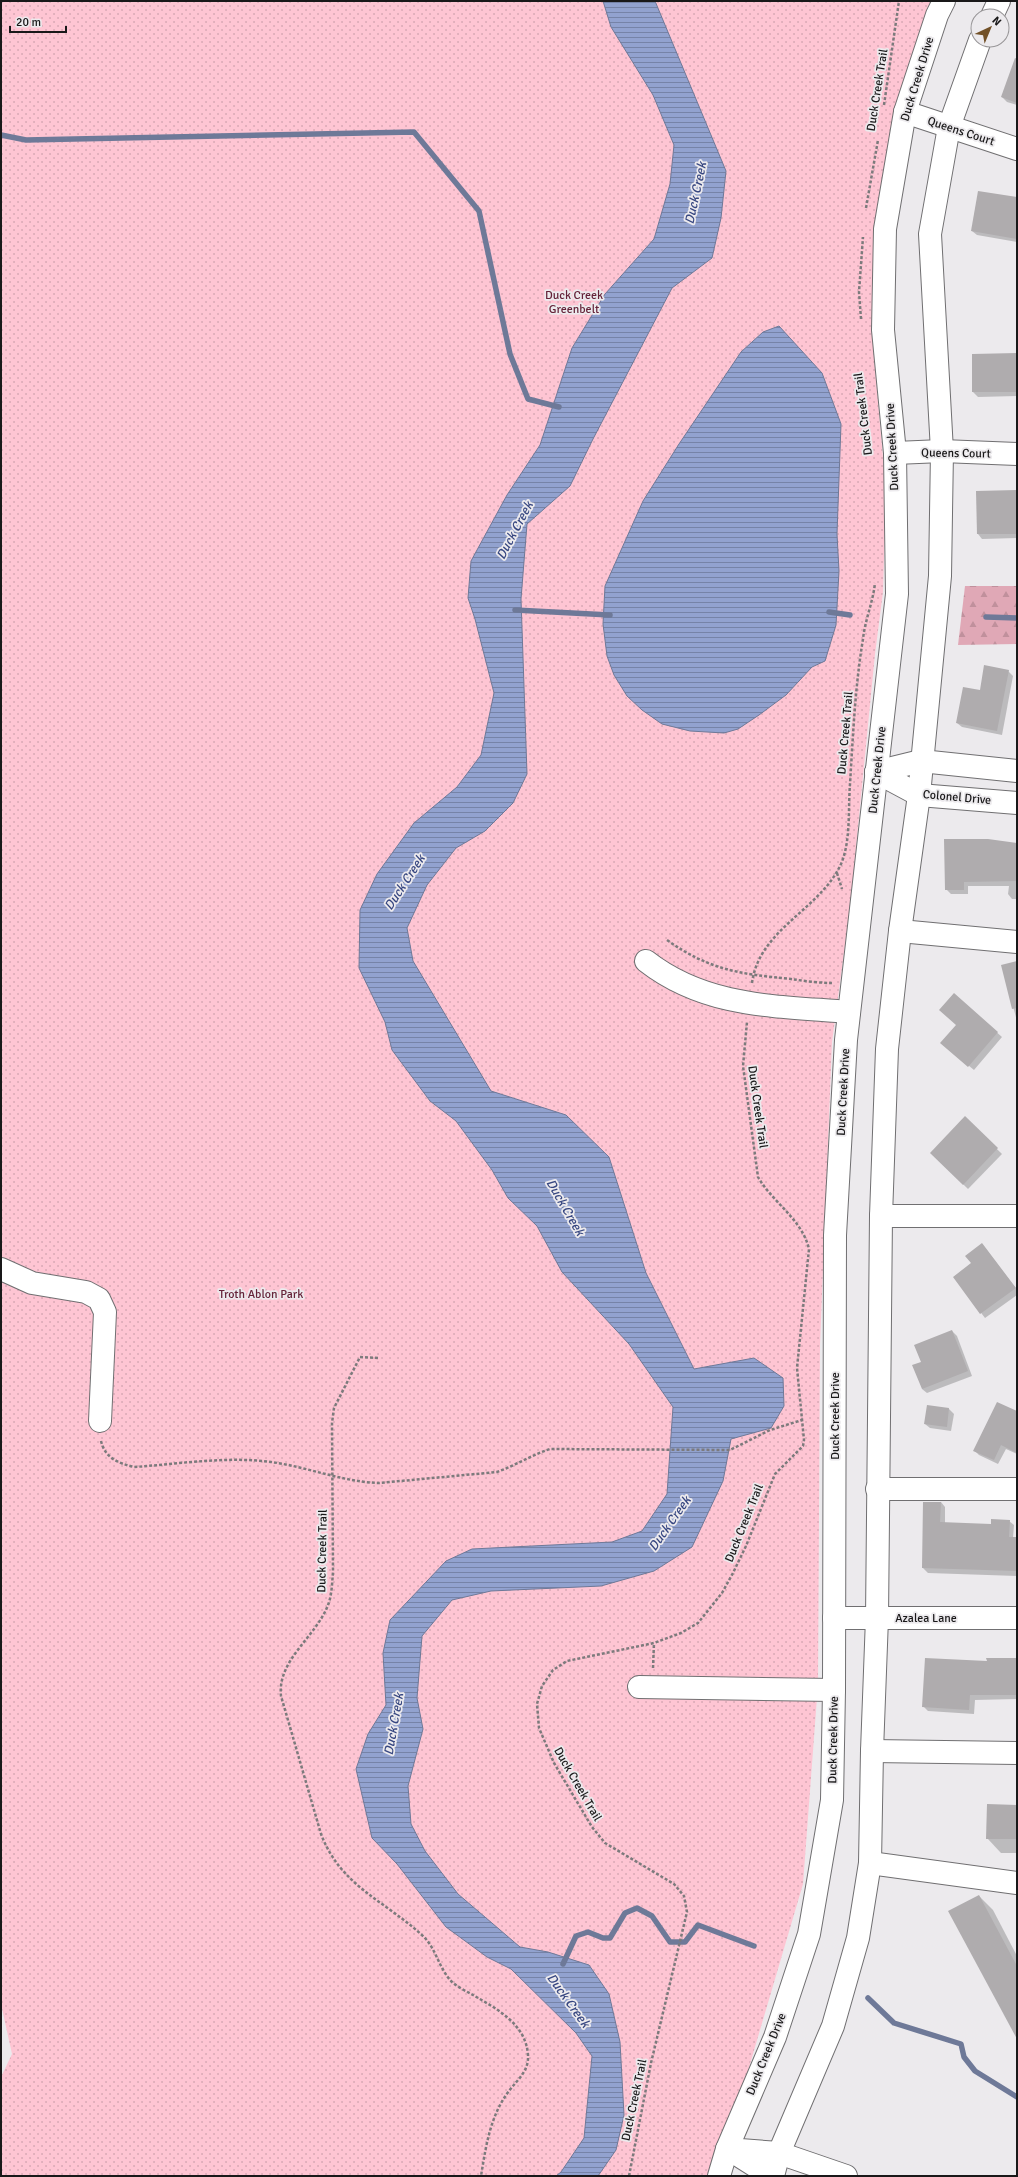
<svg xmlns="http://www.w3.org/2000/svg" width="1018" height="2177" font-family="Signika,sans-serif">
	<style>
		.forest { fill: url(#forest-firs) }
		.park { fill: url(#park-dots) }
		.water { fill: url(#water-rules); stroke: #6e7998 }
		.shadow { fill: #0003 }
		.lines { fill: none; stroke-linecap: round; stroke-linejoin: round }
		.stream { stroke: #6e7998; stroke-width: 5.5 }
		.building { fill: #afacae }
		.minor-casing { stroke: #706f71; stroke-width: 24 }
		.major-casing { stroke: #706f71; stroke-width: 24 }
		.path { stroke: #7c7a7c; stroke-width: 2.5; stroke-dasharray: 3 2; stroke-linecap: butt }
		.minor { stroke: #fff; stroke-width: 22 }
		.major { stroke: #fff; stroke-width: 22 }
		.labels { text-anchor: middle; stroke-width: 3.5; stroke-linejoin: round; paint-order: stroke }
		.street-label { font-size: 12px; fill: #191819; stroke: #eceaed }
		.park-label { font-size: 12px; fill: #652339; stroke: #eceaed }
		.water-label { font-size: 13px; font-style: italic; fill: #374781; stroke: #eceaed }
	</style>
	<defs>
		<pattern id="forest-firs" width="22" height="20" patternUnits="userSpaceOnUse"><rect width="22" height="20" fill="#e0a8b6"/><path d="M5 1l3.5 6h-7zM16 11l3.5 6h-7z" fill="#c0909c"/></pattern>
		<pattern id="park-dots" width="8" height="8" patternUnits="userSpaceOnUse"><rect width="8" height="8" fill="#fec5d3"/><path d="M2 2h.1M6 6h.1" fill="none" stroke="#d9a8b5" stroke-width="1.8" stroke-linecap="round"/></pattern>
		<pattern id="water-rules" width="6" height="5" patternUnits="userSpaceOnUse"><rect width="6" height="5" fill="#92a2cf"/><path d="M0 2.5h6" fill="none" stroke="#7683a7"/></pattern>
	</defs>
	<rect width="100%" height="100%" fill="#eceaed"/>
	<path class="forest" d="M965,586H1017V644L958,645Z"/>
	<path class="park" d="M1,1H937L875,281L873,346L886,491L883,592L875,654L850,908L832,1042L820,1345L818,1684L803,1884L717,2176H1V2077L12,2054L1,2004Z"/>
	<g class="water">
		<path d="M603,1H655L726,171L721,218L712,258L672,288L593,439L570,486L527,524L521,599L527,774L513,803L485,831L456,848L427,885L407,928L413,961L491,1091L566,1115L609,1157L646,1273L694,1369L754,1358L783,1378L784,1406L771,1428L731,1439L723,1481L692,1547L654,1571L601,1586L491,1591L452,1600L422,1636L417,1698L423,1729L408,1786L411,1824L425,1851L458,1894L520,1947L548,1952L589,1965L609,1994L620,2042L624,2115L616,2150L598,2176H556L561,2172L584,2138L592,2056L576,2033L511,1969L487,1957L446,1927L397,1864L372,1838L356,1769L368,1734L386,1705L383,1653L390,1620L446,1561L472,1549L612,1542L642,1531L667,1494L673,1407L629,1344L562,1272L537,1226L508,1198L492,1170L456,1121L430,1101L392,1050L385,1022L359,968L360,910L377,874L414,823L457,787L481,755L494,693L475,619L468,598L471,561L507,495L540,445L572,348L605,294L654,239L670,184L674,145L653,95L611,27Z"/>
		<path d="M779,326L822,373L841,424L837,534L839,571L836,625L825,661L812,667L786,695L759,715L738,729L724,733L690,731L662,724L642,710L627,696L614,675L607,656L603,624L605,586L643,501L679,444L741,352L763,332Z"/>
	</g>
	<g class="shadow">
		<path d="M1017,65V105L1007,102L1002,97Z"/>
		<path d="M1017,198V242L977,235L972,231Z"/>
		<path d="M1017,354V396L978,397L973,392Z"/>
		<path d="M1017,491V538L982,539L978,534Z"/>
		<path d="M1008,671L1013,676L1002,735L962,727L957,723L981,691Z"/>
		<path d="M1017,844V899H1012L1008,894L1009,886H968V894H951L946,889Z"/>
		<path d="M1017,962V1021L1002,966Z"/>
		<path d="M954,994L1002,1037L974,1070L946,1047L957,1025Z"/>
		<path d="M965,1118L1002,1154L968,1189L931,1153Z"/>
		<path d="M982,1244L1017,1290V1295L985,1318L954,1277L973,1264Z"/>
		<path d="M952,1331L957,1336L972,1376L927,1393L922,1389Z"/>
		<path d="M928,1406L949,1409L954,1414L951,1431L930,1428L925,1424Z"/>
		<path d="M1017,1413V1454L1006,1449L998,1464L979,1455L974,1450Z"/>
		<path d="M941,1502L945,1507V1524L992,1525L1009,1521L1014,1525L1013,1538H1017V1576L928,1573L923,1568Z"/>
		<path d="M1017,1659V1699L975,1700L974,1714L928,1711L923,1706L988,1663Z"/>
		<path d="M1017,1806V1853H1001L987,1838Z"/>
		<path d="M979,1896L993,1910L1017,1956V2032Z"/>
	</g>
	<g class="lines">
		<g class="stream">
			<path d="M1,135L26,140L414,132L479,211L510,354L528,399L559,407"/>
			<path d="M515,610L610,615"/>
			<path d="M829,612L850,615"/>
			<path d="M986,617L1017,618"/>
			<path d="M563,1964L576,1936L588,1932L603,1938H610L625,1913L637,1908L652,1916L670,1942H685L698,1925L754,1946"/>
			<path d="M868,1998L894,2023L961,2044L964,2057L975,2071L1017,2097"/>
		</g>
	</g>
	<g class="building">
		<path d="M1015,58L1017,59V103L1001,97Z"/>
		<path d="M978,191L1017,197V239L971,231Z"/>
		<path d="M1017,353V392H972V354Z"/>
		<path d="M1017,490V534H977L976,491Z"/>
		<path d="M984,665L1009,670L997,731L956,723L963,687L980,690Z"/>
		<path d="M944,839H988L1017,843V881L964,882V890H945Z"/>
		<path d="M1017,961V1008L1012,1009L1001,965Z"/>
		<path d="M954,993L998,1032L968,1067L940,1043L956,1025L939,1010Z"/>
		<path d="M965,1116L998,1148L963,1185L930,1153Z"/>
		<path d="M982,1243L1016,1288L980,1314L953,1277L971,1263L965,1256Z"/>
		<path d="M952,1330L968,1371L922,1389L912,1365L921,1362L914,1345Z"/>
		<path d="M997,1402L1017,1411V1453L1001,1445L994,1460L973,1451Z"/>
		<path d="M927,1405L949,1408L947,1427L924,1424Z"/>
		<path d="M923,1502H941L940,1522L991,1524V1519L1010,1520L1009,1537H1017V1571L922,1568Z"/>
		<path d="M925,1658L987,1661L986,1658H1017V1695H970L969,1710L922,1707Z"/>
		<path d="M987,1804L1017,1805V1839H986Z"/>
		<path d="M979,1895L1017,1966V2039L948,1911Z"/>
	</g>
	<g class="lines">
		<defs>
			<g id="minor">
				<path d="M905,112L1017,149"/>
				<path d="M895,453L942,451L1017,454"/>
				<path d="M876,772L919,795L1017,803"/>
				<path d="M876,772L921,761L1017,771"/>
				<path d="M900,931L1017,942"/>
				<path d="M646,961C706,1008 777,1006 849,1012"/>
				<path d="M881,1216H1017"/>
				<path d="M1,1269L32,1283L86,1292L99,1299L105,1312L100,1421"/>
				<path d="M877,1489H1017"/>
				<path d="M834,1618H1017"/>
				<path d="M639,1687L834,1690"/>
				<path d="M872,1751L1017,1753"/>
				<path d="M870,1863L1017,1883"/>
				<path d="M727,2149L779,2153L846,2176"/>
				<path d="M730,2150L771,2176"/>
			</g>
			<g id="major">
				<path d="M992,16L999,1"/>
				<path d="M719,2176L727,2149L775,2037L809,1934L832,1800L834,1690L835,1235L846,1040L897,594L895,453L883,330L885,229L905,112L937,15L944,1"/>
				<path d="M773,2176L779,2153L833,2026L858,1938L870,1863L872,1751L877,1618L881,1216L887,1049L900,931L919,795L940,576L942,451L930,234L949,127L980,40"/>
			</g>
		</defs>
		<use href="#minor" class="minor-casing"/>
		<use href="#major" class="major-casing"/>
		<g class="path">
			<path d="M884,105L899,1"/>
			<path d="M866,208L878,140"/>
			<path d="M861,319L859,292L863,237"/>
			<path d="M837,873L842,889"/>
			<path d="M667,940C709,970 740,974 791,979C804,981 820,983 833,983"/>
			<path d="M752,983C759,929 820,910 841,864C851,841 848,809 850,784C853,736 855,687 863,639C865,620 873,602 875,583"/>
			<path d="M378,1358L360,1357L334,1408L332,1423L333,1572C332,1583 332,1595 328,1605C316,1637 277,1660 281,1696L321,1834C341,1887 386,1901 424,1937C436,1949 439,1968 451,1981C457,1987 466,1991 473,1995C497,2009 526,2024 528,2055C529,2071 518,2079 509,2091C490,2116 486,2146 481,2176"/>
			<path d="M101,1441C105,1458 118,1463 134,1467C179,1464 226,1456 271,1462C308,1467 343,1482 379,1483L497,1472C516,1465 532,1455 550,1449L730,1450L770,1430L802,1420"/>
			<path d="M653,1668L654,1643"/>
			<path d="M629,2176L651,2063L687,1912L684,1896L674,1884L605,1843L592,1827L554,1763L539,1728L537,1704L542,1686L553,1670L567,1661L654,1643L681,1633L698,1623L722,1593L733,1573L746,1546L775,1474L803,1446L804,1440L797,1368L809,1249C802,1219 773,1203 758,1177L743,1066L747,1022"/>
		</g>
		<use href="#minor" class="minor"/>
		<use href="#major" class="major"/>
	</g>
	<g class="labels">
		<g class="street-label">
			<text transform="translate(917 79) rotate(-73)" y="4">Duck Creek Drive</text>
			<text transform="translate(877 90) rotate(-81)" y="4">Duck Creek Trail</text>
			<text transform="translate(961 131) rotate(18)" y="4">Queens Court</text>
			<text transform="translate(863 414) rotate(-97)" y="4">Duck Creek Trail</text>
			<text transform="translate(892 447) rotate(-93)" y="4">Duck Creek Drive</text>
			<text transform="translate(956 453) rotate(1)" y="4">Queens Court</text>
			<text transform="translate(845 733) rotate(-85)" y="4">Duck Creek Trail</text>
			<text transform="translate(877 770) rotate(-84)" y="4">Duck Creek Drive</text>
			<text transform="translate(957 797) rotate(5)" y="4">Colonel Drive</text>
			<text transform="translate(843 1092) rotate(-87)" y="4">Duck Creek Drive</text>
			<text transform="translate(758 1107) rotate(82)" y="4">Duck Creek Trail</text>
			<text transform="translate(835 1416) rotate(-90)" y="4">Duck Creek Drive</text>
			<text transform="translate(744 1523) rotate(-68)" y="4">Duck Creek Trail</text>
			<text transform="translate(322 1551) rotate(-89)" y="4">Duck Creek Trail</text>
			<text x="926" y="1622">Azalea Lane</text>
			<text transform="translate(833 1740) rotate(-89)" y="4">Duck Creek Drive</text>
			<text transform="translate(578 1784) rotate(60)" y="4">Duck Creek Trail</text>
			<text transform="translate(766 2054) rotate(-68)" y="4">Duck Creek Drive</text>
			<text transform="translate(634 2100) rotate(-78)" y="4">Duck Creek Trail</text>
		</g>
		<g class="park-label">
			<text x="574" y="299">Duck Creek<tspan x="574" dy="14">Greenbelt</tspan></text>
			<text x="261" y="1298">Troth Ablon Park</text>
		</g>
		<g class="water-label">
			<text transform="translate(695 193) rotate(-78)" y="5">Duck Creek</text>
			<text transform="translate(514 530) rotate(-62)" y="5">Duck Creek</text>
			<text transform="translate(404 882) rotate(-57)" y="5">Duck Creek</text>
			<text transform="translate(566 1207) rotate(60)" y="5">Duck Creek</text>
			<text transform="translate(669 1523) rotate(-55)" y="5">Duck Creek</text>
			<text transform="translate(393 1724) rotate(-80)" y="5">Duck Creek</text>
			<text transform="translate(569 2000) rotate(54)" y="5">Duck Creek</text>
		</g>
	</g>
	<rect width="1018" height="2177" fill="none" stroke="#191819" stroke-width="4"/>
	<g transform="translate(990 28) rotate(44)"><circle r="19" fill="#eceaed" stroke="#989698"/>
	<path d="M0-3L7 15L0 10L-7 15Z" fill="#725128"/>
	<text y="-6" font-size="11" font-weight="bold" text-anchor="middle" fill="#191819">N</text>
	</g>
	<path d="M10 26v6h56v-6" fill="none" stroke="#191819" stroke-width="2"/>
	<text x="16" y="26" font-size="12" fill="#191819" stroke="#eceaed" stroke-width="3" paint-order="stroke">20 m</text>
</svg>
